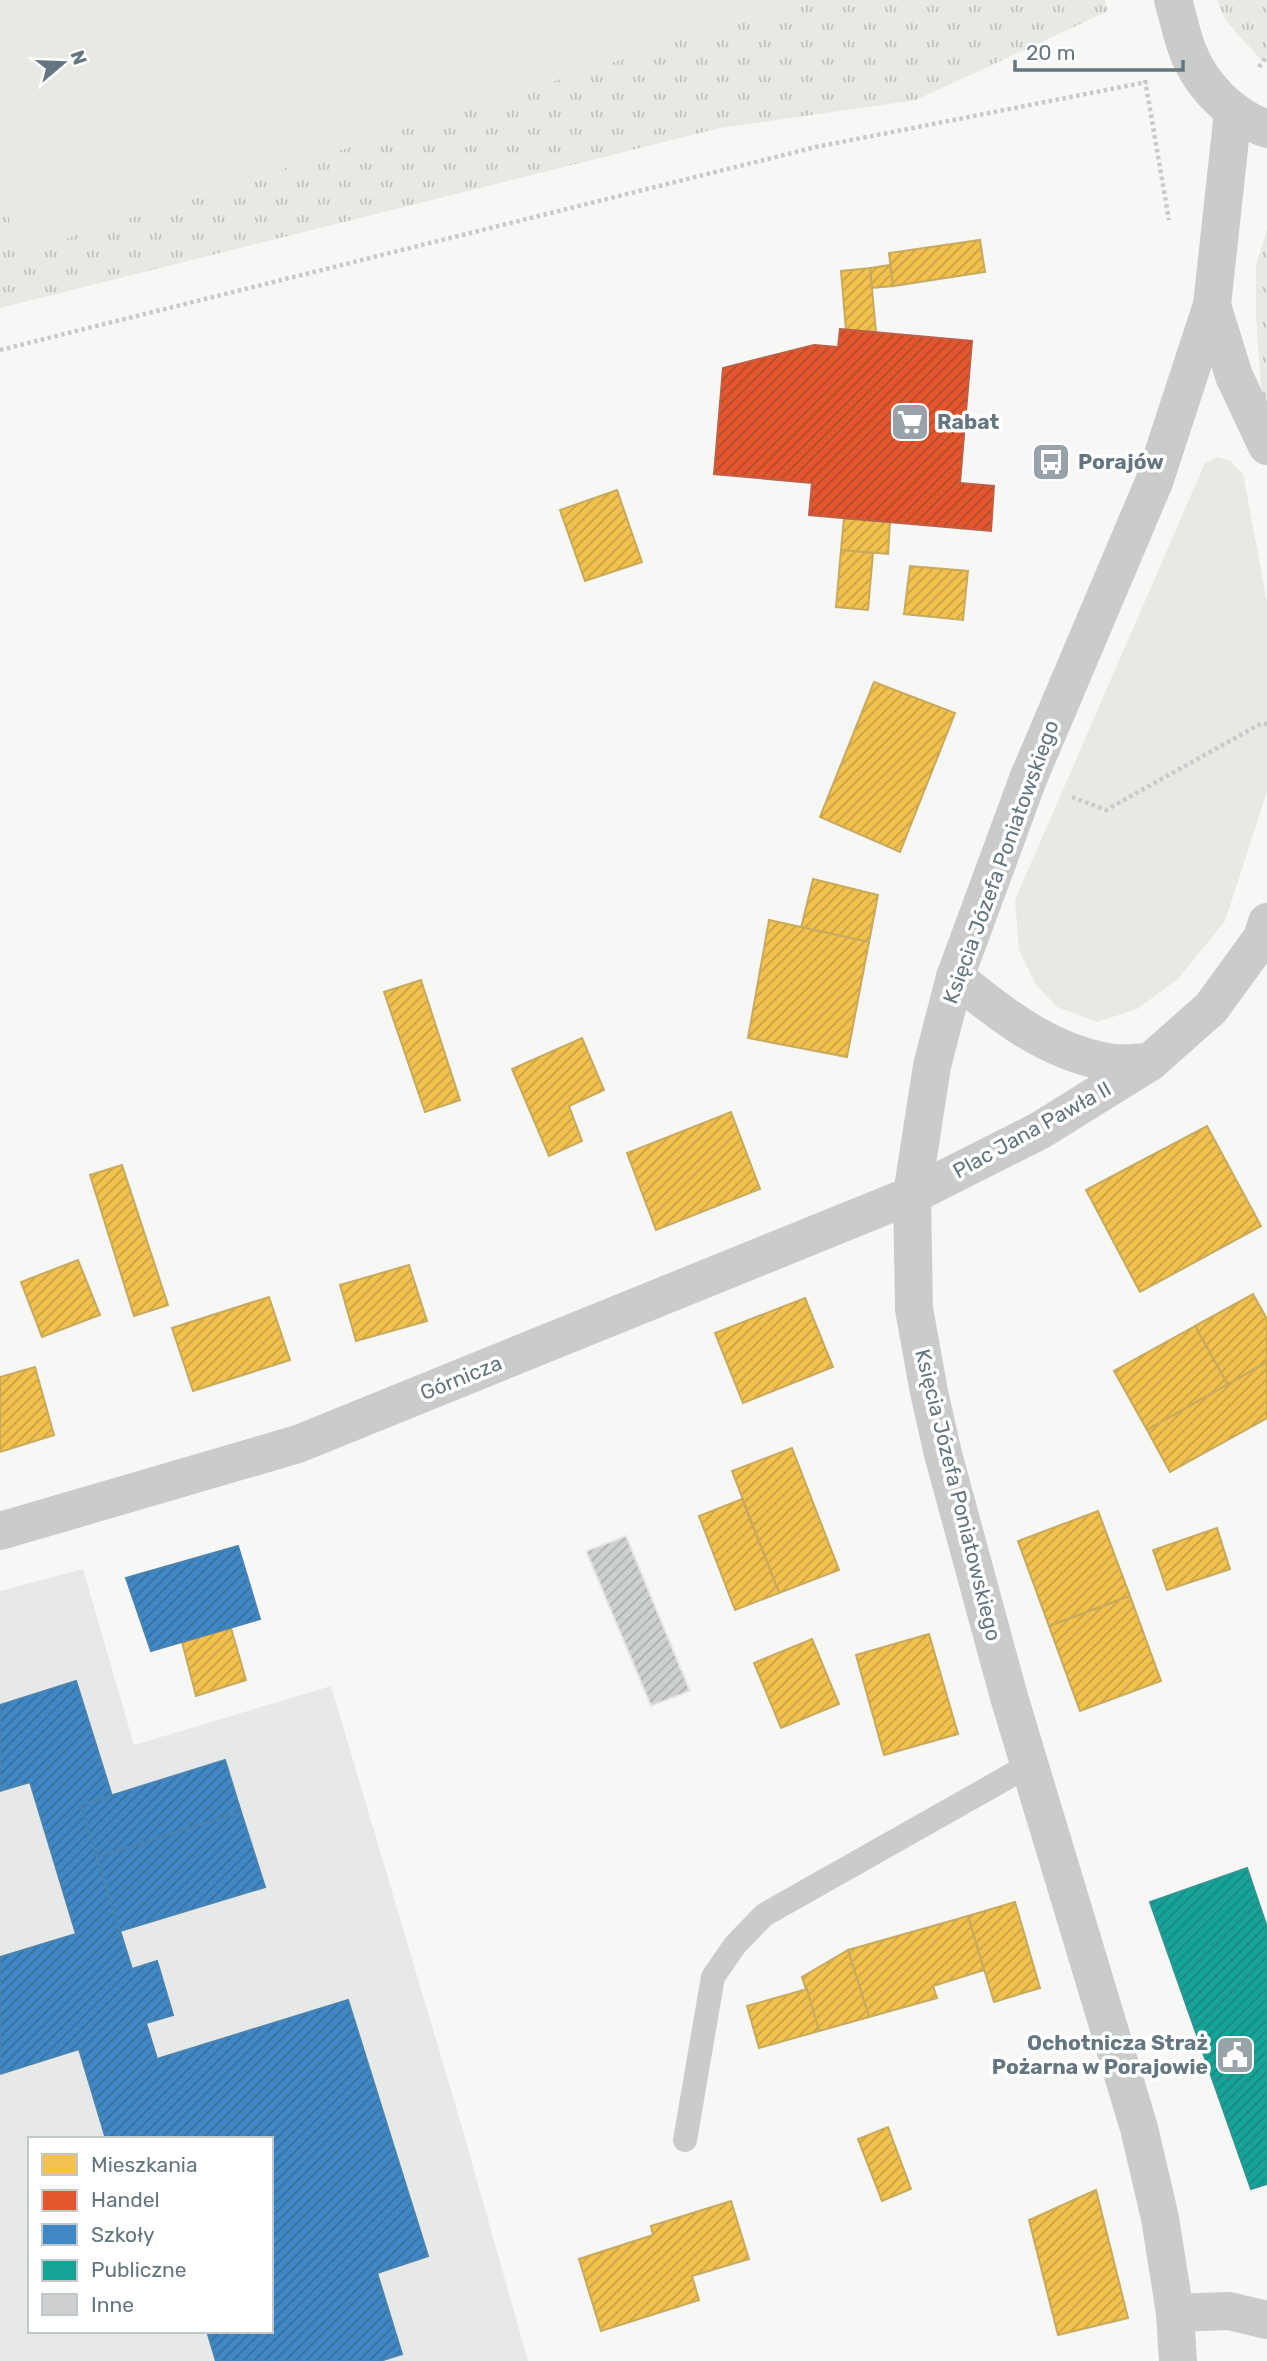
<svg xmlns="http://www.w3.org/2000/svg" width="1267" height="2361" font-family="Rubik,sans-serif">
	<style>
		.built { fill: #e7e9e8; fill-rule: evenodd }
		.grass { fill: url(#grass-tufts) }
		.green { fill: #e6e9e4 }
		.homes { fill: url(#homes-hatch); stroke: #c7aa5d; stroke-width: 2 }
		.shops { fill: url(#shops-hatch); stroke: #be6047; stroke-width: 2 }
		.schools { fill: url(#schools-hatch); stroke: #4a83b0; stroke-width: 2 }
		.public { fill: url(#public-hatch); stroke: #2e9691; stroke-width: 2 }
		.building { fill: url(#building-hatch); stroke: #e6e6e6; stroke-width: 2 }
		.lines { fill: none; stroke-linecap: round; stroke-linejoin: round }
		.path { stroke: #c8c9ca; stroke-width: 4.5; stroke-dasharray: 3.5 3.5; stroke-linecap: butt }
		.service { stroke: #cacccc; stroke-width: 24 }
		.minor { stroke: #cacccc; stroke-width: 38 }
		.tertiary { stroke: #cacccc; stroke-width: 38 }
		.labels { text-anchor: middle; stroke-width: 7; stroke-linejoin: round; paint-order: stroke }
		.poi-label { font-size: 21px; font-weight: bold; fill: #647680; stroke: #fff; text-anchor: start }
		.street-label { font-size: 21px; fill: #647680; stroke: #fff }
	</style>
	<defs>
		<pattern id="grass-tufts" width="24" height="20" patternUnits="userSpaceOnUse" patternTransform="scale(1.75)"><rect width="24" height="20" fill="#e6e9e4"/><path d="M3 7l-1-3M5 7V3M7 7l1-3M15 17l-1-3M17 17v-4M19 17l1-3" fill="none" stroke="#bec1be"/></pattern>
		<pattern id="homes-hatch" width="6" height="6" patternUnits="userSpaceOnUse" patternTransform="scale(1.75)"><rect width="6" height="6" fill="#f2c14e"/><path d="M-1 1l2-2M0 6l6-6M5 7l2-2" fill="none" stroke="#c8a146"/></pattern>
		<pattern id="shops-hatch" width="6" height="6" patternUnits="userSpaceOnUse" patternTransform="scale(1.75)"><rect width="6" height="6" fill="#e4572e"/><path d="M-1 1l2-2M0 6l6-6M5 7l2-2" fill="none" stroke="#b24a2c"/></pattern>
		<pattern id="schools-hatch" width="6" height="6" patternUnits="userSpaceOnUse" patternTransform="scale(1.75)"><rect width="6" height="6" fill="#3f88c5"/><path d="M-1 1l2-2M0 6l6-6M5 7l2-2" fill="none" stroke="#376f9d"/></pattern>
		<pattern id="public-hatch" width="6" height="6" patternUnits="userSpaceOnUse" patternTransform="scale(1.75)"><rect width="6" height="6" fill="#17a398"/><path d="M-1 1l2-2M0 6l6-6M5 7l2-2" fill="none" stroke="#188981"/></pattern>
		<pattern id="building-hatch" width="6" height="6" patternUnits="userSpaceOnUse" patternTransform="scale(1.75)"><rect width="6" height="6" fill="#cdcfd0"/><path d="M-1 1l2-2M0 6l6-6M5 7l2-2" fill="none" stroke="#aaadae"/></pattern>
	</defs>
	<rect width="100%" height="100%" fill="#f7f7f6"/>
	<path class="built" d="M83,1569L134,1745L331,1686L461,2124L528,2361H0V1591ZM30,2139H271V2331H30Z"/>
	<g class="grass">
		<path d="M771,0H1105L1108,11L916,100L720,128L0,308V191L21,253L774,10Z"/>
		<path d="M1217,0H1267V62L1261,60L1226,21Z"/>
		<path d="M1267,230V408L1262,404L1256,315V265Z"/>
	</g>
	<g class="green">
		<path d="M0,0H771L774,10L21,253L0,191Z"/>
		<path d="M1217,457L1230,461L1243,474L1267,602V792L1225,921L1178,979L1137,1009L1097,1022L1057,1007L1036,985L1019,950L1015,900L1205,463Z"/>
	</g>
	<g class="homes">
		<path d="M980,240L985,272L893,286L889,253Z"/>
		<path d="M890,265L893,286L872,288L870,268Z"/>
		<path d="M870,268L876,332L846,330L841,271Z"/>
		<path d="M617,490L642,562L585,581L560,510Z"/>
		<path d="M844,518L890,522L888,554L841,550Z"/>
		<path d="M841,550L873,553L868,610L836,607Z"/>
		<path d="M910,566L968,571L963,620L904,614Z"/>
		<path d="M874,682L955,713L900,852L820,817Z"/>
		<path d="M813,879L878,895L869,942L801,928Z"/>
		<path d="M769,920L869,942L847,1057L748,1038Z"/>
		<path d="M421,980L460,1100L425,1112L384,992Z"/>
		<path d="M582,1038L604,1090L569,1106L582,1141L549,1156L512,1069Z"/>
		<path d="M731,1112L760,1189L656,1230L627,1153Z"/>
		<path d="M1207,1126L1261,1226L1140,1292L1086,1190Z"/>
		<path d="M122,1165L168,1305L134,1316L90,1175Z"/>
		<path d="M78,1260L100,1315L42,1337L21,1282Z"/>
		<path d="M409,1265L427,1321L356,1341L340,1285Z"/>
		<path d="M1253,1294L1267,1319V1362L1228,1385L1195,1326Z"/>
		<path d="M269,1297L290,1360L193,1391L172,1328Z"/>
		<path d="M805,1298L833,1367L743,1403L715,1333Z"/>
		<path d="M1195,1326L1228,1385L1147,1430L1114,1371Z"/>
		<path d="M1267,1362V1418L1170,1472L1147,1430Z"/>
		<path d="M35,1367L54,1435L0,1452V1377Z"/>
		<path d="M792,1448L839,1570L779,1593L732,1471Z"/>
		<path d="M742,1499L779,1593L735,1610L699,1516Z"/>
		<path d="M1098,1511L1130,1596L1049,1626L1018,1541Z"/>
		<path d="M1217,1528L1230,1569L1167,1590L1153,1550Z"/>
		<path d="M1130,1596L1161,1681L1080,1711L1049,1626Z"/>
		<path d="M231,1628L246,1680L196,1696L182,1642Z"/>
		<path d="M929,1634L958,1734L884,1755L856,1655Z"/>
		<path d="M812,1639L839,1704L781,1728L754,1663Z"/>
		<path d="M1015,1902L1040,1988L994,2002L968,1916Z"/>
		<path d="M968,1916L984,1970L933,1986L937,1998L869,2017L848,1950Z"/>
		<path d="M848,1950L869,2017L819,2031L802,1977Z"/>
		<path d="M807,1989L819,2031L759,2048L747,2006Z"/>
		<path d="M888,2127L911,2189L882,2201L858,2139Z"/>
		<path d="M1096,2190L1128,2318L1058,2335L1029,2220Z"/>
		<path d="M731,2201L749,2259L692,2276L699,2300L601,2331L579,2259L653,2235L651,2226Z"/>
	</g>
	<path class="shops" d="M840,329L972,341L960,483L994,486L991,531L809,515L812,483L714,474L723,368L814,345L838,347Z"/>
	<g class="schools">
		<path d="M238,1546L260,1619L151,1651L126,1578Z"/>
		<path d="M76,1681L112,1796L81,1805L132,1969L157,1961L173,2015L146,2023L157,2059L348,2000L428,2256L377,2273L402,2354L380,2361H216L207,2331H271V2139H106L79,2049L0,2074V1957L76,1934L30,1782L0,1791V1705Z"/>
		<path d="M225,1760L241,1812L97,1857L81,1805Z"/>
		<path d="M241,1812L265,1887L120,1931L97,1857Z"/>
	</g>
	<path class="public" d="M1247,1868L1267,1927V2184L1251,2189L1150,1902Z"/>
	<path class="building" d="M626,1536L690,1691L651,1706L586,1551Z"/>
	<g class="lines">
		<g class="path">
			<path d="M1259,67L1267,56"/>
			<path d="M1145,80L1169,220"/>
			<path d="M0,350L816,147L1147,82"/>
			<path d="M1072,797L1106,810L1262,723L1267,724"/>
		</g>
		<path class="service" d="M685,2140L713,1977L735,1945L764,1915L1031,1764"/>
		<g class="minor">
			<path d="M1212,305L1234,376L1267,446"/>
			<path d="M955,977C1002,1015 1045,1050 1106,1062C1120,1065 1136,1062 1150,1062"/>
			<path d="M0,1531L298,1444L912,1195L1039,1131L1150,1062L1211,1008L1262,938L1267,922"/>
			<path d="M1175,2313L1229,2311L1267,2320"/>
			<path d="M1178,2361L1175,2313L1160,2218L1139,2128L1009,1697L943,1454L929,1392L914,1309L912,1195L932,1066L955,977L1028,779L1154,482L1212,305L1233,112"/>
		</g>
		<path class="tertiary" d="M1173,0C1178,16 1181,33 1187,49C1200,85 1231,116 1267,129"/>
	</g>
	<defs>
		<symbol id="supermarket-square" viewBox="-11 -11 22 22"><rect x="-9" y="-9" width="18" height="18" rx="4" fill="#97a3a9" stroke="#fff"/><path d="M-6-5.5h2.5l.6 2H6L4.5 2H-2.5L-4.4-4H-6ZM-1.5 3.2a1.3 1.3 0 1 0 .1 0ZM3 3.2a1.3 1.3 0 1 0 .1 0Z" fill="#fff"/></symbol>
		<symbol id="bus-square" viewBox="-11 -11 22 22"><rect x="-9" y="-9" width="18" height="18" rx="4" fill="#97a3a9" stroke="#fff"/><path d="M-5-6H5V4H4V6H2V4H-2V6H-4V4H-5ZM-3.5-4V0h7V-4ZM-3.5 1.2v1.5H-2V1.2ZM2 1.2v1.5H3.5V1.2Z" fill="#fff"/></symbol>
		<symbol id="civic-square" viewBox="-11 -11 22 22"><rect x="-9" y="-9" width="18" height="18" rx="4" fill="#97a3a9" stroke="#fff"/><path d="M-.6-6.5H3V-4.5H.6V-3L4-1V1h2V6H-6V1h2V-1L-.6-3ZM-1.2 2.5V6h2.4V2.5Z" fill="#fff"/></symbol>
	</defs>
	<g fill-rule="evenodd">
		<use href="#supermarket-square" x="888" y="400" width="44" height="44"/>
		<use href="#bus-square" x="1029" y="440" width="44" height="44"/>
		<use href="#civic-square" x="1213" y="2033" width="44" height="44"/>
	</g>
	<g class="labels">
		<g class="poi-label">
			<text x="937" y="429">Rabat</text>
			<text x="1078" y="469">Porajów</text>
			<text x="1208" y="2050" text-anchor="end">Ochotnicza Straż<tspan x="1208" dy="24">Pożarna w Porajowie</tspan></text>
		</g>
		<g class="street-label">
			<text transform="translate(1001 862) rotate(-70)" y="7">Księcia Józefa Poniatowskiego</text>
			<text transform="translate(1032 1130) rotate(-29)" y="7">Plac Jana Pawła II</text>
			<text transform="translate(461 1378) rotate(-22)" y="7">Górnicza</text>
			<text transform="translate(958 1495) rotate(76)" y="7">Księcia Józefa Poniatowskiego</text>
		</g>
	</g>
	<rect x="28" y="2137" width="245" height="196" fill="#ffffff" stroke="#c1c8cc" stroke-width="2"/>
	<rect x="42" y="2154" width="35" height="21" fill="#f2c14e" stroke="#c1c8cc" stroke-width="2"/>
	<text x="91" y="2172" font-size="21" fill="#647680">Mieszkania</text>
	<rect x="42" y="2190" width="35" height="21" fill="#e4572e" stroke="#c1c8cc" stroke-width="2"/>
	<text x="91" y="2207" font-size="21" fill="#647680">Handel</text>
	<rect x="42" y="2224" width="35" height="21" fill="#3f88c5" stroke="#c1c8cc" stroke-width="2"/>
	<text x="91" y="2242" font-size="21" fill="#647680">Szkoły</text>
	<rect x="42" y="2260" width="35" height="21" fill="#17a398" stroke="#c1c8cc" stroke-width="2"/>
	<text x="91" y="2277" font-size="21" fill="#647680">Publiczne</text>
	<rect x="42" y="2294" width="35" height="21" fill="#cdcfd0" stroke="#c1c8cc" stroke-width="2"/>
	<text x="91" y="2312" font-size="21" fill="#647680">Inne</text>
	<g transform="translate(63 63) rotate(71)" stroke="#ffffff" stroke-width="5" paint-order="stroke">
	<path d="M0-5L12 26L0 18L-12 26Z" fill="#647680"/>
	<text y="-10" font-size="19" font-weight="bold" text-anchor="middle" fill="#647680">N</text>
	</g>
	<path d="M1015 60v10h168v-10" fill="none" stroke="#647680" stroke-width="3.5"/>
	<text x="1026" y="60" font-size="21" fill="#647680" stroke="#ffffff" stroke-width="5" paint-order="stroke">20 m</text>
</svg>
